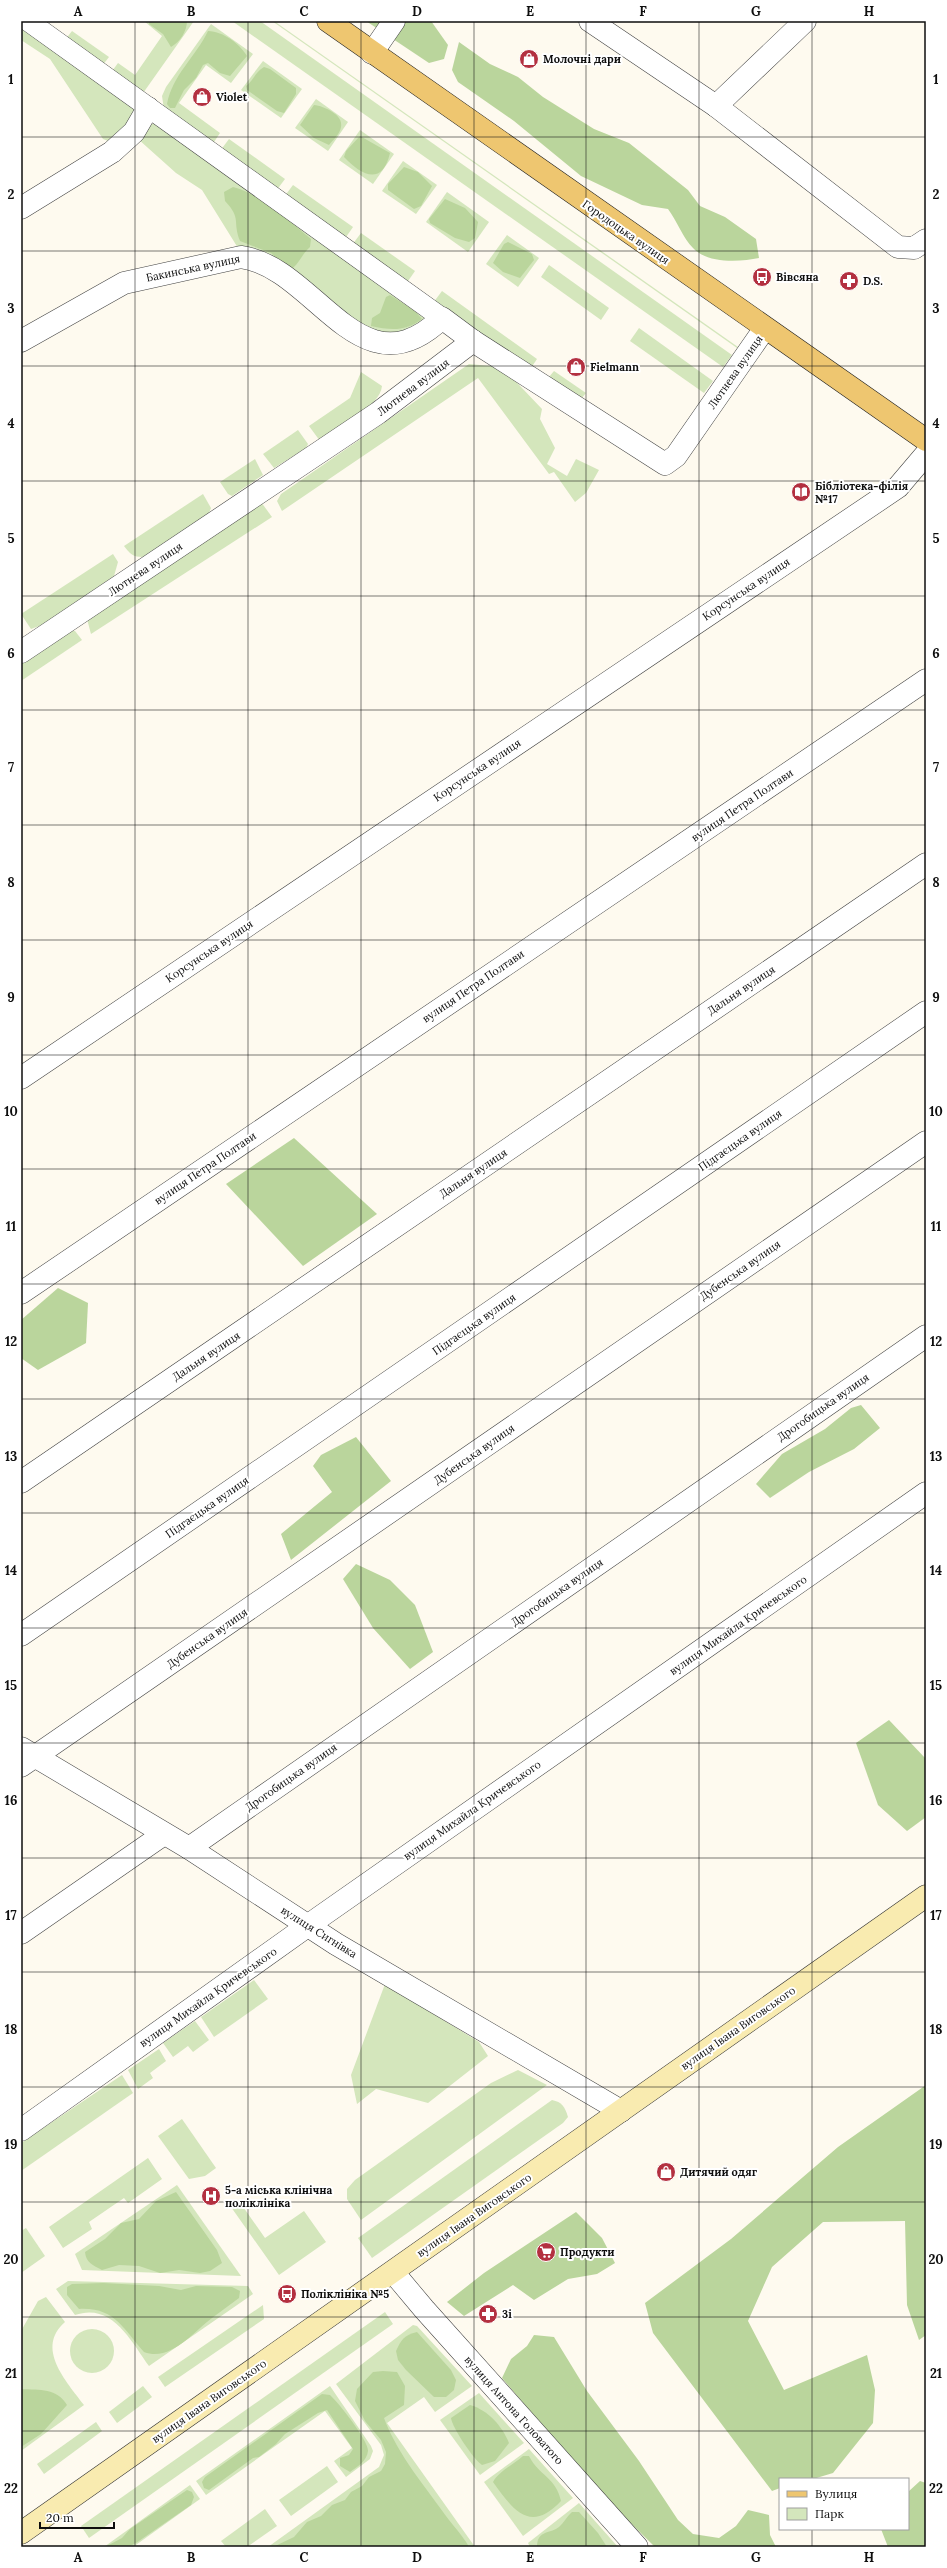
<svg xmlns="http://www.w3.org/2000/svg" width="947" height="2568" font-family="Lora,serif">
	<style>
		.green { fill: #d4e6bc }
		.forest { fill: #bad59c }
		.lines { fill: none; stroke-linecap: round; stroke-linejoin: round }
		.pedestrian-casing { stroke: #414141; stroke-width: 21 }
		.minor-casing { stroke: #414141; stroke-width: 23 }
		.tertiary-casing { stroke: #414141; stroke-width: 23 }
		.secondary-casing { stroke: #303030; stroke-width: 23 }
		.primary-casing { stroke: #1f1f1f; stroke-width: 23 }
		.pedestrian { stroke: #fff; stroke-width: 20 }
		.minor { stroke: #fff; stroke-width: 22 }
		.tertiary { stroke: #fff; stroke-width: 22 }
		.secondary { stroke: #f9ebb0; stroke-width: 22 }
		.primary { stroke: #eec670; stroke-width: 22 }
		.grid { fill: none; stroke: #0e0e0e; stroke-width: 1; stroke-opacity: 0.55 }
		.labels { text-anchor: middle; stroke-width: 4; stroke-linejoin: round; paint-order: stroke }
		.poi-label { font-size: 11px; font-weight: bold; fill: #0e0e0e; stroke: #fff; text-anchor: start }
		.street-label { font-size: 11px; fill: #0e0e0e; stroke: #fff }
		.neatline { fill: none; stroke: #0e0e0e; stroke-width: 1.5 }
		.grid-label { font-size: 13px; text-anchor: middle; font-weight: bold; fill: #0e0e0e }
	</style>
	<rect width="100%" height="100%" fill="#fefaef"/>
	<g class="green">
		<path d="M144,21H194L141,96L110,74L118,63L135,75L162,36Z"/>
		<path d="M232,21H260L732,355L723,367Z"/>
		<path d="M272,21H274L738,347L737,348Z"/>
		<path d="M211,24L253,54L231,83L206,65L179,103L220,133L212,145L164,109L162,96L166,87Z"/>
		<path d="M21,25L136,108L135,115L113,143L103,139L50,59L21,40Z"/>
		<path d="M72,31L109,57L102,66L65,40Z"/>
		<path d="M263,61L302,89L281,118L241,90Z"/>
		<path d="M316,99L348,122L328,151L295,128Z"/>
		<path d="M150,124H159L432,318L427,322L389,336L369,331L238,248L202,190L176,173L138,139Z"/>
		<path d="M360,130L394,154L373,184L339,160Z"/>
		<path d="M229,139L285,179L276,191L220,151Z"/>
		<path d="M403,161L437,185L416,214L382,191Z"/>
		<path d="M293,185L353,227L344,240L284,197Z"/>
		<path d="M447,192L489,222L468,252L426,222Z"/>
		<path d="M361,233L415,271L406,284L352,245Z"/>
		<path d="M507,235L539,258L518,287L486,264Z"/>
		<path d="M549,265L609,308L601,320L541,277Z"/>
		<path d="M442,291L537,359L529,371L433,303Z"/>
		<path d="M639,328L713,381L704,393L630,341Z"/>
		<path d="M469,364L502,367L542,409L540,419L555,448L547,464L567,476L576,459L599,470L586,493L575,502L554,472L549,474L478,378L282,511L277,501L281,494Z"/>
		<path d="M554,371L586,393L580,400L549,377Z"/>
		<path d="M361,372L382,386C380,407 337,429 320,441L309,426L350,398Z"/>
		<path d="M298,430L308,444L306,448L274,468L263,454Z"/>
		<path d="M255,459L263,475L232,496L228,494L220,482Z"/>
		<path d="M203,494L211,508L209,513L143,557C133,557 130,554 124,546Z"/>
		<path d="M261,502L272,517L91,634L87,619Z"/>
		<path d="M113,554L118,562L114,576L42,625L31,629L21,614Z"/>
		<path d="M71,631H75L82,640L21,681V663Z"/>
		<path d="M254,1980L268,1999L214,2037L201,2017Z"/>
		<path d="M385,1984L479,2042L488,2056L428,2103L376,2089L357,2104L351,2075Z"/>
		<path d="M195,2021L209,2040L193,2052L188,2046L173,2057L163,2043Z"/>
		<path d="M159,2049L166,2061L150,2073L153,2078L138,2089L128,2070Z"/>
		<path d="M518,2070L547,2085L361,2220L347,2199V2189L355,2180L491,2083Z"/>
		<path d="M122,2075L133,2093L21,2171V2143Z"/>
		<path d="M552,2100C562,2102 565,2107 568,2117L563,2123L372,2258L358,2238Z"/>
		<path d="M182,2119L216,2168L205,2176L189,2179L158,2136Z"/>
		<path d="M148,2158L162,2179L128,2203L124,2198L89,2222L92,2229L63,2248L49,2227Z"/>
		<path d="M177,2185L241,2276L82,2270L75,2254Z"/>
		<path d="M239,2201L265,2238L304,2211L326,2242L279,2275L231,2207Z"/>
		<path d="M26,2228L45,2256L21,2273V2231Z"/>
		<path d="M68,2281L248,2286L253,2294L149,2366C131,2341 112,2302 75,2315L56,2289Z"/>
		<path d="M46,2297L65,2322C35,2348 66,2381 84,2405L21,2451V2331L38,2301Z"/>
		<path d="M263,2305L264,2319L165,2387L158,2377Z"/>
		<path d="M385,2312L393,2324L89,2538L81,2526Z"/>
		<path d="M413,2325L417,2326L472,2386L435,2412L424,2397L387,2423L475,2547H268L379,2467L384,2455L381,2445L336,2384Z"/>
		<circle cx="92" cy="2351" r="22"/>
		<path d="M143,2386L152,2397L117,2423L109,2412Z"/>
		<path d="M330,2386L371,2446L373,2451L370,2459L346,2477L334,2461L352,2448L325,2411L206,2495L196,2481Z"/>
		<path d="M479,2393L524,2443L480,2475L440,2420Z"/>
		<path d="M96,2422L102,2431L44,2474L37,2464Z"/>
		<path d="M529,2449L573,2498L523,2536L484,2482Z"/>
		<path d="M327,2466L338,2482L291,2516L279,2500Z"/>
		<path d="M190,2485L200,2499L133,2547H104Z"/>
		<path d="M579,2503L618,2547H530L528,2543Z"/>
		<path d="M265,2509L277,2526L247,2547H226L221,2541Z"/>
	</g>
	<g class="forest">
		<path d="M149,21H187C187,31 180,42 171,47L163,34L149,24Z"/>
		<path d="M366,21H431L448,45L444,59L429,63Z"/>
		<path d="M208,31C224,32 239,43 247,56L230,76L220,73L208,63L203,65L196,78L184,90L175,108H170L167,104C173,74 195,58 208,31Z"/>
		<path d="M459,42L490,64L518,77L543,97L594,129L629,143L688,190L700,206L725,217L756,239L759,258C740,262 708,264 693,248C683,238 677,221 668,209L642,205L581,176L514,121L458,82L452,70Z"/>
		<path d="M264,67L270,69L296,88V94L284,113L277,111L247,90L246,86C254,80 255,72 264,67Z"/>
		<path d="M314,105C324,106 344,115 341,127C340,134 333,140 329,145L314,138L300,125Z"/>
		<path d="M360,136L390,153C382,187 361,175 344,157L346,151Z"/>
		<path d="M404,167L418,172L432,186L421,206L414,209L388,190V184Z"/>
		<path d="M233,187C263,195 288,220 311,239L310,247C302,254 300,262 293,268L285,266L271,253L240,241C232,221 242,219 225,201L224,192Z"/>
		<path d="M445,199L465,208L478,222L475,238L469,242L455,238L430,223L429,219Z"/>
		<path d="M508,242L532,254L534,260L520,278L503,272L493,263L504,244Z"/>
		<path d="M390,295L415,311L422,319C405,332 390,330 371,326L372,318L380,313L386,297Z"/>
		<path d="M294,1138L377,1214L303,1266L226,1184Z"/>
		<path d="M58,1288L88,1303L86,1343L38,1370L21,1358V1320Z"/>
		<path d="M861,1405L880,1428L854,1449L809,1472L770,1498L756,1484L782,1454L825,1429L851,1408Z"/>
		<path d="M356,1437L391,1481L291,1560L281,1534L332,1492L313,1466L321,1455Z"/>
		<path d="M356,1564L390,1580L415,1605L433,1652L410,1669L373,1628L343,1579Z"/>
		<path d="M889,1720L926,1759V1817L907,1831L878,1805L856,1743Z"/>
		<path d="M926,2085V2335L919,2340L907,2305L905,2221L823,2222L772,2267L748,2321L784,2390L867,2355L875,2390L873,2423L833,2473L813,2479H780V2488L772,2491L653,2333L645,2303L731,2239L838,2147Z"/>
		<path d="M176,2192L217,2250L222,2263L210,2271L200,2273L179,2270L160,2273L139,2266L119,2265L102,2270C93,2265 86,2263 85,2252L105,2239L121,2223L139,2219L156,2201Z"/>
		<path d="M576,2212L602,2238L615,2263L597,2274L568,2279L534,2300L513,2285L464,2316L447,2302L484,2273Z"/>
		<path d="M103,2283L159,2286L181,2290L196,2286L232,2287L240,2291L239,2298C230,2305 221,2311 212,2318C193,2332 171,2362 144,2352C123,2329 115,2307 79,2309L67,2295V2287L72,2284Z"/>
		<path d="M417,2332L451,2370L456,2380L454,2390L446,2397H434L406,2370L398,2360L396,2351C401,2340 404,2335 417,2332Z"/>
		<path d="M534,2335L554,2337L587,2391L639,2461L678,2520L693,2534L719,2538L736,2526L748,2510L769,2515L770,2535L776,2547H655L596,2489L502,2378L511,2359L527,2346Z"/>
		<path d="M383,2371L397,2372L405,2386L404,2405L384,2418C397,2454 427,2489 449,2520C456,2529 463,2536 469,2547H273L294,2537L307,2522L321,2516L332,2505L345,2500L351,2492L362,2486L369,2477L381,2471L385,2464L386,2452L381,2440L365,2421L355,2401L357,2389L373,2372Z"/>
		<path d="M21,2389C40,2390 57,2388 67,2405L41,2434L21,2447Z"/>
		<path d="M322,2394L330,2395C338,2402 369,2441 368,2451C367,2461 357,2467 350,2472L340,2466V2458L349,2455L353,2449L327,2410L318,2413L285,2434L276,2444L259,2457L253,2458L209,2490L204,2488L202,2482L205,2477Z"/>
		<path d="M470,2405C488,2410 502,2426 509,2443L495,2461L482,2465C473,2459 452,2427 451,2418Z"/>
		<path d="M523,2456H529C539,2476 556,2477 561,2501C530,2534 513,2510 493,2482C499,2471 513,2465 523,2456Z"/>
		<path d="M920,2481L926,2483V2547H888L881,2529H908V2492Z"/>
		<path d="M187,2490L192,2492L194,2497L191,2505L136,2543L128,2547H105L122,2538L130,2529Z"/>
		<path d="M572,2512H579L598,2533L607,2547H537C537,2530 550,2534 559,2527C564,2523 567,2516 572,2512Z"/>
	</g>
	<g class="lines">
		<defs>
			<path id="pedestrian" d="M28,21L442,318"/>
			<g id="minor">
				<path d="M590,21L716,106L898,247L914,248L926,240"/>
				<path d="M372,53L394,21"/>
				<path d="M716,106L805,21"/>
				<path d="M21,208L112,152L134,132L148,108"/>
				<path d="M21,341L124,283L241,257C316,267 360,397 442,318L473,341L665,464L676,456L765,328"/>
				<path d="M21,652L378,413L473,341"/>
				<path d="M21,1078L898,487L926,454"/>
				<path d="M21,1293L926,680"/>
				<path d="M21,1482L926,864"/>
				<path d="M21,1635L926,1012"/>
				<path d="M21,1766L926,1142"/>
				<path d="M189,1848L926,1336"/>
				<path d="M21,1933L164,1834"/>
				<path d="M21,2130L320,1917L926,1493"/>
			</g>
			<g id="tertiary">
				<path d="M21,1748L189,1848L336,1944L621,2111"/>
				<path d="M393,2272L424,2309L637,2547"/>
			</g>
			<path id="secondary" d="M21,2533L926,1896"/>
			<path id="primary" d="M328,21L926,440"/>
		</defs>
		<use href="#pedestrian" class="pedestrian-casing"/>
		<use href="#minor" class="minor-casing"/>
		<use href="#tertiary" class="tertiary-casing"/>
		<use href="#secondary" class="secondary-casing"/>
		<use href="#primary" class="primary-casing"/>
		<use href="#pedestrian" class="pedestrian"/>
		<use href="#minor" class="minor"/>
		<use href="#tertiary" class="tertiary"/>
		<use href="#secondary" class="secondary"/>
		<use href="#primary" class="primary"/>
	</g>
	<path class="grid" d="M135,21V2547M248,21V2547M361,21V2547M474,21V2547M586,21V2547M699,21V2547M812,21V2479M21,137H926M21,251H926M21,366H926M21,481H926M21,596H926M21,710H926M21,825H926M21,940H926M21,1055H926M21,1169H926M21,1284H926M21,1399H926M21,1513H926M21,1628H926M21,1743H926M21,1858H926M21,1972H926M21,2087H926M21,2202H926M21,2317H926M21,2431H926M812,2529V2547"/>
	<defs>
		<symbol id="shop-disc" viewBox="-11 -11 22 22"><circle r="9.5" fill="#b33040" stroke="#fff"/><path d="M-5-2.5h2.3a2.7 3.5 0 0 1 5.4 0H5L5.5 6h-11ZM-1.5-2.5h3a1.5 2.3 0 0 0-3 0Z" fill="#fff"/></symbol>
		<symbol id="bus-disc" viewBox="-11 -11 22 22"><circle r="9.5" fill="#b33040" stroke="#fff"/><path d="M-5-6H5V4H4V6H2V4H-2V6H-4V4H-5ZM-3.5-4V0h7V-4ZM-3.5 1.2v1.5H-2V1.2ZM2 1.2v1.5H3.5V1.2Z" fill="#fff"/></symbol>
		<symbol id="pharmacy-disc" viewBox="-11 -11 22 22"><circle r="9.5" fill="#b33040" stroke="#fff"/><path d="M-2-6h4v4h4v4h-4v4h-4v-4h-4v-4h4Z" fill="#fff"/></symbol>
		<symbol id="library-disc" viewBox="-11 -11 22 22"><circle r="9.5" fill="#b33040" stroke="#fff"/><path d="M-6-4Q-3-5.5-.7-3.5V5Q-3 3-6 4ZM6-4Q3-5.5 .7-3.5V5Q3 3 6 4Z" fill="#fff"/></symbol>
		<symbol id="hospital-disc" viewBox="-11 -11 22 22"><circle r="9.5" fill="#b33040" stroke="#fff"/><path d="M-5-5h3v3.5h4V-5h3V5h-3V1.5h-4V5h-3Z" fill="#fff"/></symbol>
		<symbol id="supermarket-disc" viewBox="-11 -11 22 22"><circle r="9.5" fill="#b33040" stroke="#fff"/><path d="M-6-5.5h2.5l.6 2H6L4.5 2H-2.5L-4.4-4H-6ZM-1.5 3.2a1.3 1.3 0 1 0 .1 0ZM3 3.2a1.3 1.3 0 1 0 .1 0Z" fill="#fff"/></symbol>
	</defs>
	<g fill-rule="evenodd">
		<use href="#shop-disc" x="518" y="48" width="22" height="22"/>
		<use href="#shop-disc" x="191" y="86" width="22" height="22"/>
		<use href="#bus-disc" x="751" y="266" width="22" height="22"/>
		<use href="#pharmacy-disc" x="838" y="270" width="22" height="22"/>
		<use href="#shop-disc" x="565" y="356" width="22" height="22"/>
		<use href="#library-disc" x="790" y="481" width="22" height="22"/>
		<use href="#shop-disc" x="655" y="2161" width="22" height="22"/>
		<use href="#hospital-disc" x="200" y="2185" width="22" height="22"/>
		<use href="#supermarket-disc" x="535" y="2241" width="22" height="22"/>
		<use href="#bus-disc" x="276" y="2283" width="22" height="22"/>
		<use href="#pharmacy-disc" x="477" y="2303" width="22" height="22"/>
	</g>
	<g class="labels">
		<g class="poi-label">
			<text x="543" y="63">Молочні дари</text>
			<text x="216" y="101">Violet</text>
			<text x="776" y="281">Вівсяна</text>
			<text x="863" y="285">D.S.</text>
			<text x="590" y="371">Fielmann</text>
			<text x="815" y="490">Бібліотека-філія<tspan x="815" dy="13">№17</tspan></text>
			<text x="680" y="2176">Дитячий одяг</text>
			<text x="225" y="2194">5-а міська клінічна<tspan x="225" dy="13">поліклініка</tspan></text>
			<text x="560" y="2256">Продукти</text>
			<text x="301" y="2298">Поліклініка №5</text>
			<text x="502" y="2318">3і</text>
		</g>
		<g class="street-label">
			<text transform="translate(626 232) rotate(35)" y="4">Городоцька вулиця</text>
			<text transform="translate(193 268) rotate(-12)" y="4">Бакинська вулиця</text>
			<text transform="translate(735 372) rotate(-55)" y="4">Лютнева вулиця</text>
			<text transform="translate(413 387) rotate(-37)" y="4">Лютнева вулиця</text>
			<text transform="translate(145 569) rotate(-34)" y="4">Лютнева вулиця</text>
			<text transform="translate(746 589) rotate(-34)" y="4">Корсунська вулиця</text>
			<text transform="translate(477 770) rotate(-34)" y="4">Корсунська вулиця</text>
			<text transform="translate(742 805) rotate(-34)" y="4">вулиця Петра Полтави</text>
			<text transform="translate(209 951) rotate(-34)" y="4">Корсунська вулиця</text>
			<text transform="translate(473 986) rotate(-34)" y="4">вулиця Петра Полтави</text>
			<text transform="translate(741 990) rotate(-34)" y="4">Дальня вулиця</text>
			<text transform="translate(740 1140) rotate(-35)" y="4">Підгаєцька вулиця</text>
			<text transform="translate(205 1168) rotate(-34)" y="4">вулиця Петра Полтави</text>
			<text transform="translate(473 1173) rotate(-34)" y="4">Дальня вулиця</text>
			<text transform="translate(740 1270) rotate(-35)" y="4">Дубенська вулиця</text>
			<text transform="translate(474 1324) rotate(-35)" y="4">Підгаєцька вулиця</text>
			<text transform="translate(206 1356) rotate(-34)" y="4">Дальня вулиця</text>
			<text transform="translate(823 1407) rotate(-35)" y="4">Дрогобицька вулиця</text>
			<text transform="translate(474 1454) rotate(-35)" y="4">Дубенська вулиця</text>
			<text transform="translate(207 1507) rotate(-35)" y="4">Підгаєцька вулиця</text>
			<text transform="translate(557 1592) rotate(-35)" y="4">Дрогобицька вулиця</text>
			<text transform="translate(738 1625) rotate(-35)" y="4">вулиця Михайла Кричевського</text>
			<text transform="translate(207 1638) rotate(-35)" y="4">Дубенська вулиця</text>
			<text transform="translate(291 1777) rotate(-35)" y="4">Дрогобицька вулиця</text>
			<text transform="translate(472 1810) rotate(-35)" y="4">вулиця Михайла Кричевського</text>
			<text transform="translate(319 1932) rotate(32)" y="4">вулиця Сигнівка</text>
			<text transform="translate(208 1997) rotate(-35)" y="4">вулиця Михайла Кричевського</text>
			<text transform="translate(738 2028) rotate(-35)" y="4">вулиця Івана Виговського</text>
			<text transform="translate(474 2215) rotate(-35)" y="4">вулиця Івана Виговського</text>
			<text transform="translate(209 2401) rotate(-35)" y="4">вулиця Івана Виговського</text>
			<text transform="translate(514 2410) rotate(48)" y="4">вулиця Антона Головатого</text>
		</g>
	</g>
	<rect width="947" height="2568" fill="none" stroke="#ffffff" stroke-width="44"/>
	<rect x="779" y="2478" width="130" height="52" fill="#ffffff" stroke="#9f9f9f"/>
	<rect x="787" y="2491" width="20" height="6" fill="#eec670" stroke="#9f9f9f"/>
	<text x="815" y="2498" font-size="12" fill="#0e0e0e">Вулиця</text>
	<rect x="787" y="2508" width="20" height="12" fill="#d4e6bc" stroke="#9f9f9f"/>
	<text x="815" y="2518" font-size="12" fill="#0e0e0e">Парк</text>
	<path d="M40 2522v6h74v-6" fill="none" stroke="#0e0e0e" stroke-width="2"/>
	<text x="46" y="2522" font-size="12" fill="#0e0e0e" stroke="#ffffff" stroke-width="3" paint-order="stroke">20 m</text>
	<rect x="22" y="22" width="903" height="2524" class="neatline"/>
	<g class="grid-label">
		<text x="78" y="16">A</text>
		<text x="191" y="16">B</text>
		<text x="304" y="16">C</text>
		<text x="417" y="16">D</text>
		<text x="530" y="16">E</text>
		<text x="643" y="16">F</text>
		<text x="756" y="16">G</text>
		<text x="869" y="16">H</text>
		<text x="11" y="84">1</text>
		<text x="936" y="84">1</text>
		<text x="11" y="199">2</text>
		<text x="936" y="199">2</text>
		<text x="11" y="313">3</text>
		<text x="936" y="313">3</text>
		<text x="11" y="428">4</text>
		<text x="936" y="428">4</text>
		<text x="11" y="543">5</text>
		<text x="936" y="543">5</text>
		<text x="11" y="658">6</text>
		<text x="936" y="658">6</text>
		<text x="11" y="772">7</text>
		<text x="936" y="772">7</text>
		<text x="11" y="887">8</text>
		<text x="936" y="887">8</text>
		<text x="11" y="1002">9</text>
		<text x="936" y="1002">9</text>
		<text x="11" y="1116">10</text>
		<text x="936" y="1116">10</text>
		<text x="11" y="1231">11</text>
		<text x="936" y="1231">11</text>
		<text x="11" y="1346">12</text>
		<text x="936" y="1346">12</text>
		<text x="11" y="1461">13</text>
		<text x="936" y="1461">13</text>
		<text x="11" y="1575">14</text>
		<text x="936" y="1575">14</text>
		<text x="11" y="1690">15</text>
		<text x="936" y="1690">15</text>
		<text x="11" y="1805">16</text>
		<text x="936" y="1805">16</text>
		<text x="11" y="1920">17</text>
		<text x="936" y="1920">17</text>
		<text x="11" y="2034">18</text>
		<text x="936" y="2034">18</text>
		<text x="11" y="2149">19</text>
		<text x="936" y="2149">19</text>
		<text x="11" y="2264">20</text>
		<text x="936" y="2264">20</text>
		<text x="11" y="2378">21</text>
		<text x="936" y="2378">21</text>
		<text x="11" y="2493">22</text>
		<text x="936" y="2493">22</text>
		<text x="78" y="2562">A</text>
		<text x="191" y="2562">B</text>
		<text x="304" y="2562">C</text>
		<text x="417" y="2562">D</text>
		<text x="530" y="2562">E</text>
		<text x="643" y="2562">F</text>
		<text x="756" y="2562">G</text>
		<text x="869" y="2562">H</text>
	</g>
</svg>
